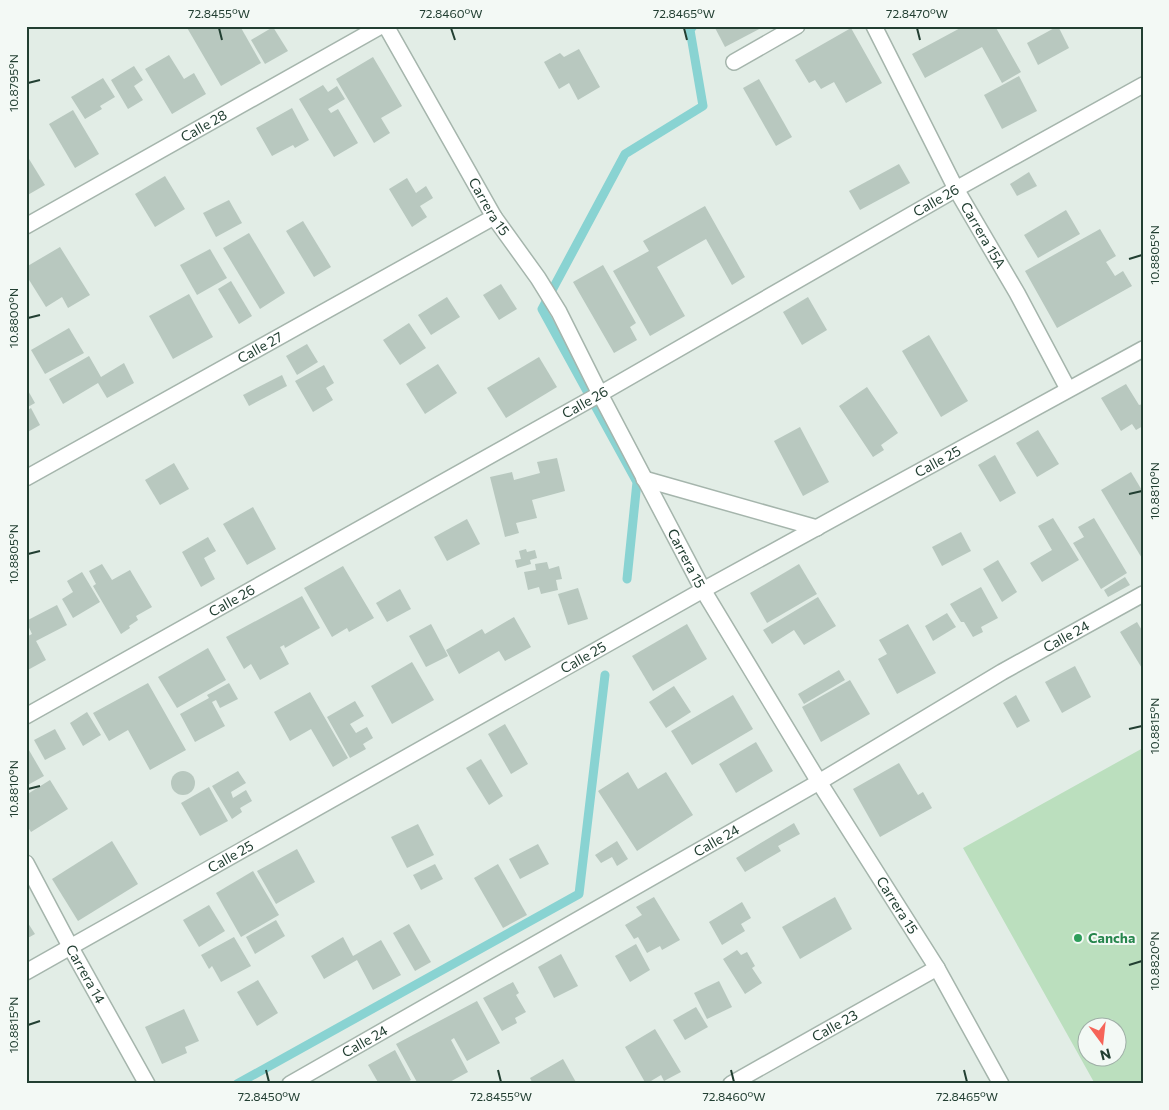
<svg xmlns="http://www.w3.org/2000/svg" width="1169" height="1110" font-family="Commissioner,sans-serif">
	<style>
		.green { fill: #bbdfbe; fill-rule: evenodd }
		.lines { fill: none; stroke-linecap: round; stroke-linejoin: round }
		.stream { stroke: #89d3d2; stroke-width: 9 }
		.building { fill: #b8c8bf }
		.street-casing { stroke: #a5b5ac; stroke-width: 18 }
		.street { stroke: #fff; stroke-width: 15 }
		.ticks { fill: none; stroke: #223f32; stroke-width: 2 }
		.leisure-dot { fill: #2e9e5b; stroke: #f3f9f5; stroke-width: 2 }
		.labels { text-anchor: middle; stroke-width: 4; stroke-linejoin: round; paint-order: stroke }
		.street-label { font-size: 14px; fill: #223f32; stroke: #f3f9f5 }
		.leisure-label { font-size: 14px; font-weight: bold; fill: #27864d; stroke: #f3f9f5; text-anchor: start }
		.neatline { fill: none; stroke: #223f32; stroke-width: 2 }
		.ticks-label { font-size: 12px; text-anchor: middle; fill: #223f32 }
	</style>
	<rect width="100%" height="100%" fill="#e2ede6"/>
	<path class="green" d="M1143,748V1084H1095L963,848ZM1086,1028H1116V1058H1086Z"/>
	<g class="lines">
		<g class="stream">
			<path d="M627,579L637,482L542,309L625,154L703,106L690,30L693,26"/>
			<path d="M237,1084L579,894L605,675"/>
		</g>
	</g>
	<g class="building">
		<path d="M186,26H240L261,63L221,86Z"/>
		<path d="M714,26H765L725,47Z"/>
		<path d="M964,26H995L1021,72L1002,83L982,47L925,78L912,54Z"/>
		<path d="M1058,26L1069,48L1038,65L1027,43Z"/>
		<path d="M273,27L288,51L265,64L251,40Z"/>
		<path d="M851,28L882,83L846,103L834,82L821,89L815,80L809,83L795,60Z"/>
		<path d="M579,49L600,87L578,100L569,83L559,89L544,62L560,53L564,57Z"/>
		<path d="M169,55L184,79L194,73L206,94L172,114L145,69Z"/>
		<path d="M373,57L402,106L381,118L390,133L374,143L336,79Z"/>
		<path d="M134,66L143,80L134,86L143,100L128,109L111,80Z"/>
		<path d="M1019,76L1037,111L1002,129L984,95Z"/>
		<path d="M103,78L115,97L100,106L102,109L85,119L71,97Z"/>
		<path d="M759,79L792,137L776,146L743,88Z"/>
		<path d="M323,85L328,92L337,86L345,99L328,109L331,113L338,109L358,143L334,157L299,99Z"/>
		<path d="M292,108L309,140L295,148L293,145L272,156L256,128Z"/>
		<path d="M73,110L99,154L75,168L49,124Z"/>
		<path d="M26,154L45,185L26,196Z"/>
		<path d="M899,164L910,183L860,210L849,191Z"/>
		<path d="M1029,172L1037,186L1017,196L1010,184Z"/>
		<path d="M165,176L185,209L155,227L135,194Z"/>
		<path d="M407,178L416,193L426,186L433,198L420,206L427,217L412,227L389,189Z"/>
		<path d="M229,200L242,223L216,237L203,213Z"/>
		<path d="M705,206L745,277L732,285L706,239L657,267L685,316L650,336L613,271L649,251L643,241Z"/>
		<path d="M1066,210L1080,234L1038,258L1024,235Z"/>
		<path d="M303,221L331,267L314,277L286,231Z"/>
		<path d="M1100,229L1116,256L1106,262L1115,276L1123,271L1132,286L1057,328L1025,271Z"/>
		<path d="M249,233L285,293L260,309L223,248Z"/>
		<path d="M60,247L90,295L68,308L62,297L46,307L26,275V267Z"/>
		<path d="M210,249L227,278L197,295L180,265Z"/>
		<path d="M603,265L636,323L630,327L637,340L614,353L573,282Z"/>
		<path d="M231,281L252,316L239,324L218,289Z"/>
		<path d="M501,284L517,309L499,320L483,295Z"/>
		<path d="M189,294L213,337L173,359L149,316Z"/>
		<path d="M447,297L460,317L431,335L418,315Z"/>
		<path d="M808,297L827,330L802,345L783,312Z"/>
		<path d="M409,323L426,348L400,365L383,340Z"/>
		<path d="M69,328L84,353L45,374L31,350Z"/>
		<path d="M929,335L968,401L941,417L902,351Z"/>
		<path d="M307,344L318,362L297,375L286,356Z"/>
		<path d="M89,356L101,377L124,363L134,383L107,398L98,383L63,404L49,379Z"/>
		<path d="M539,357L557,387L506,418L487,388Z"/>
		<path d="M438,364L457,393L425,414L406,384Z"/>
		<path d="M324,365L334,383L326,388L333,400L313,412L295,381Z"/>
		<path d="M282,375L287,386L249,406L243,395Z"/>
		<path d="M1126,384L1139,405L1143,404V426L1136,430L1132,424L1121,431L1101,398Z"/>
		<path d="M26,387L35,403L26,408Z"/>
		<path d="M867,387L898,433L881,445L884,450L873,457L839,406Z"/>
		<path d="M31,408L40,425L26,433V411Z"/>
		<path d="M800,427L829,482L803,496L774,441Z"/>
		<path d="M1038,430L1059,464L1037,477L1016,443Z"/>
		<path d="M995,455L1016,493L1000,502L978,465Z"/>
		<path d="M557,458L565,491L532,500L537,518L516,523L519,533L505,537L490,477L512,472L514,480L540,473L537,462Z"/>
		<path d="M174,463L189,489L160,505L145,480Z"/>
		<path d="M1131,472L1143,492V560L1101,490Z"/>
		<path d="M253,507L276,549L247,565L223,524Z"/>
		<path d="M1053,518L1079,560L1042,582L1030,563L1052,550L1038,526Z"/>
		<path d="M1094,518L1127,573L1101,589L1073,543L1084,537L1078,527Z"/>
		<path d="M467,519L480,544L447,561L434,537Z"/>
		<path d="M961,532L971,551L942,566L932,547Z"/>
		<path d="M208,537L216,551L204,558L215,579L201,587L182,552Z"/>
		<path d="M526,549L527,552L535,550L537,558L530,560L531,564L517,568L515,560L521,559L519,551Z"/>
		<path d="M998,560L1017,592L1002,602L983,569Z"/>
		<path d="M547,562L549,569L559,566L562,579L556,580L558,590L541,594L539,587L528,590L524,572L536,570L535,564Z"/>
		<path d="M102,564L112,580L130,570L152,607L136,616L138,620L129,626L130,628L121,634L93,586L96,584L89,571Z"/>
		<path d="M799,564L817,594L767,623L750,593Z"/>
		<path d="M343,566L374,618L349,632L347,628L332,637L304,588Z"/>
		<path d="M82,572L100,602L73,618L62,599L73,592L67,581Z"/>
		<path d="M1125,577L1130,585L1108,597L1104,590Z"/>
		<path d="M981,587L998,618L981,627L983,632L973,637L964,622H961L950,604Z"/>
		<path d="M578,588L588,619L568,625L558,594Z"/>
		<path d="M400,589L411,609L387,622L376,603Z"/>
		<path d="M302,596L320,628L285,648L284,645L280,647L289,664L260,680L251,664L244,669L226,637Z"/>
		<path d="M818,597L836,626L804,645L794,630L772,644L763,630Z"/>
		<path d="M57,605L67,625L36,641L46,660L26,671V637L32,634L26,621Z"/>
		<path d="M947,613L956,627L933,641L925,626Z"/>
		<path d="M514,617L531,647L505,661L499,651L459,674L446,650L482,629L485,634Z"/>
		<path d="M1137,622L1143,632V670L1120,632Z"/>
		<path d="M431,624L448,656L426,667L409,636Z"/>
		<path d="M687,624L707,659L653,691L632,656Z"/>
		<path d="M908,624L936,673L897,694L878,659L887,654L879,640Z"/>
		<path d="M208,648L226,680L177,708L158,677Z"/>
		<path d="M412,662L434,700L392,724L371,686Z"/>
		<path d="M1075,666L1091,697L1062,713L1045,682Z"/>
		<path d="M839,670L845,680L804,704L798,694Z"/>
		<path d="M850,680L870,714L821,742L802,707Z"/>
		<path d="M148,683L186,750L150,770L128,730L109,741L93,713Z"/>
		<path d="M229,683L238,699L220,708L216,700L212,702L225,726L195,742L180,714L209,698L207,695Z"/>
		<path d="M674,686L691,712L666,728L649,702Z"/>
		<path d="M310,692L348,758L333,767L311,729L290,741L274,712Z"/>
		<path d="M733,695L753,729L692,765L671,731Z"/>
		<path d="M1016,695L1030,721L1017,728L1003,703Z"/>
		<path d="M355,701L364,716L350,724L356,733L367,727L373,738L363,744L366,749L350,758L327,717Z"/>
		<path d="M87,712L101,735L83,746L70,723Z"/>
		<path d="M505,724L528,764L511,774L488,734Z"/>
		<path d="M55,729L66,749L45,760L34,740Z"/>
		<path d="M756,742L773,771L736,793L719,764Z"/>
		<path d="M26,745L44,776L26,786Z"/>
		<path d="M481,759L503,796L489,805L466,768Z"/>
		<path d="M899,763L918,795L923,792L932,808L880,837L853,789Z"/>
		<circle cx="183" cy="783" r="12"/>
		<path d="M238,771L246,783L231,792L233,798L246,790L252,801L240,808L242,812L232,819L212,786Z"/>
		<path d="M628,772L638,789L666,772L693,815L637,851L598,791Z"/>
		<path d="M50,780L68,809L31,832L26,824V795Z"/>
		<path d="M209,787L228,821L200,836L181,803Z"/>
		<path d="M794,823L800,834L778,846L781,851L745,872L736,858Z"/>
		<path d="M418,824L434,855L407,868L391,837Z"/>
		<path d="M112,841L138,884L78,921L52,879Z"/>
		<path d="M617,841L628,859L617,866L612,857L601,863L595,855Z"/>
		<path d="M538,844L549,864L520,879L509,859Z"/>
		<path d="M297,849L315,882L276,904L257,871Z"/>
		<path d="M435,864L443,879L421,890L413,875Z"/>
		<path d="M498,864L527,915L503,928L474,878Z"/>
		<path d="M253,871L279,915L241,937L216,893Z"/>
		<path d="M654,897L680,940L662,950L660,946L647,953L638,937L634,939L625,925L642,915L636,907Z"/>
		<path d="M835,897L852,929L800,959L782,927Z"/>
		<path d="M742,902L751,918L741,924L745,931L722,945L709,922Z"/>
		<path d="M209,905L225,931L199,947L183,920Z"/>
		<path d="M26,920L35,934L26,939Z"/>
		<path d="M276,920L285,936L255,954L246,937Z"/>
		<path d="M409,924L431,962L415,971L393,933Z"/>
		<path d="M234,937L251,966L221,982L212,966L209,969L201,955Z"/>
		<path d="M343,937L353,956L381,940L401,975L373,990L357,960L324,979L311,956Z"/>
		<path d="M636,944L650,970L630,982L615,956Z"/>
		<path d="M737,950L741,955L747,952L755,966L752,968L762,983L745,994L723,959Z"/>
		<path d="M561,954L578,986L554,998L538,967Z"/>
		<path d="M258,980L278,1013L257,1026L237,992Z"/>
		<path d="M719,981L732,1007L707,1019L694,993Z"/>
		<path d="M513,982L519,993L516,995L526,1012L515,1018L517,1023L502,1031L483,998Z"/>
		<path d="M477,1001L500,1043L467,1061L454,1038L451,1040L468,1072L446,1084H418L396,1044Z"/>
		<path d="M696,1007L708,1027L685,1040L673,1020Z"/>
		<path d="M184,1009L199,1041L185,1047L187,1053L162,1064L145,1027Z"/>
		<path d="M655,1029L681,1072L664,1081L661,1075L646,1084L625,1047Z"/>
		<path d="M395,1050L411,1080L404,1084H379L368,1065Z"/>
		<path d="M563,1059L577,1084H533L530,1078Z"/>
	</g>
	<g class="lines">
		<defs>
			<g id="street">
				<path id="s1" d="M386,26L494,217L538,278L559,312L600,394L703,590L819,782L937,968L1001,1084"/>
				<path id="s2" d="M874,26L956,189L1017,293L1068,389"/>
				<path d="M734,62L797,26"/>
				<path id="s3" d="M26,226L381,26"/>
				<path id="s4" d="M26,478L494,217"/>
				<path d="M644,479L817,528"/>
				<path id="s5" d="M26,716L600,394L956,189L1143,85"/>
				<path id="s6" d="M26,863L71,948L147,1084"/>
				<path id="s7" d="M26,972L703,590L1143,349"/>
				<path id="s8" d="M290,1084L819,782L1002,672L1143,594"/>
				<path id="s9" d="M731,1084L937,968"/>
			</g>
		</defs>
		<use href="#street" class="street-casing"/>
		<use href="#street" class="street"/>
	</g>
	<path class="ticks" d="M219,28L222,40M451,28L455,40M684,28L687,40M917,28L920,40M28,83L40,80M1129,259L1142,255M28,318L40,315M1129,494L1142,491M28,554L40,551M1129,729L1142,726M28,789L40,786M1129,965L1142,961M28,1025L40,1021M266,1070L269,1082M498,1070L501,1082M731,1070L734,1082M964,1070L967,1082"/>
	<circle class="leisure-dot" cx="1078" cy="938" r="5"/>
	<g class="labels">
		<g class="street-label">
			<text dy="5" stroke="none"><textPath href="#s3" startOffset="204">Calle 28</textPath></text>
			<text dy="5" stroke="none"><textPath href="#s5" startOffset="1046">Calle 26</textPath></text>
			<text dy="5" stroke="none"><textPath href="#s1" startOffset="208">Carrera 15</textPath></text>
			<text dy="5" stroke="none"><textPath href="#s2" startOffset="236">Carrera 15A</textPath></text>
			<text dy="5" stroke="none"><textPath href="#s4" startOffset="268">Calle 27</textPath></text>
			<text dy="5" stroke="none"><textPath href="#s5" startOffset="641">Calle 26</textPath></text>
			<text dy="5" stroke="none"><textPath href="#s7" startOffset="1045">Calle 25</textPath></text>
			<text dy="5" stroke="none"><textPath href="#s1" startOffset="612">Carrera 15</textPath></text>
			<text dy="5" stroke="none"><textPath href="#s5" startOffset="236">Calle 26</textPath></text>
			<text dy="5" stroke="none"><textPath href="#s8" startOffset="896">Calle 24</textPath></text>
			<text dy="5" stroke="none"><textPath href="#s7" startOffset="640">Calle 25</textPath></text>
			<text dy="5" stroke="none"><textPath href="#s8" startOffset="491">Calle 24</textPath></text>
			<text dy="5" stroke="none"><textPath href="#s7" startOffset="235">Calle 25</textPath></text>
			<text dy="5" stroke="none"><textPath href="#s1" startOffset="1018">Carrera 15</textPath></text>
			<text dy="5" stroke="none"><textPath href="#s6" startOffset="126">Carrera 14</textPath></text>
			<text dy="5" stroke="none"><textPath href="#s9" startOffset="119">Calle 23</textPath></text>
			<text dy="5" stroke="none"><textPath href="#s8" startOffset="86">Calle 24</textPath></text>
		</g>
		<g class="leisure-label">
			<text x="1088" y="943">Cancha</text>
		</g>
	</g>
	<rect width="1169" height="1110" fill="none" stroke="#f3f9f5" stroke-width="55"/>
	<g transform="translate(1102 1042) rotate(165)"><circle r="24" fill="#f3f9f5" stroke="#9fafa7"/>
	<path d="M0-4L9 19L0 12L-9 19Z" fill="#f66458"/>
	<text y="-8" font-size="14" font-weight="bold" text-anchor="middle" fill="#223f32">N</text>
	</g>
	<rect x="28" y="28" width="1114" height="1054" class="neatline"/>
	<g class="ticks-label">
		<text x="219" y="18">72.8455°W</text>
		<text x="451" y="18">72.8460°W</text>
		<text x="684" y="18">72.8465°W</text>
		<text x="917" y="18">72.8470°W</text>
		<text transform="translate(14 83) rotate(-90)" y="4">10.8795°N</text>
		<text transform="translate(1155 255) rotate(-90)" y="4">10.8805°N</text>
		<text transform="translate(14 318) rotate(-90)" y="4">10.8800°N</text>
		<text transform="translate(1155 491) rotate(-90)" y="4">10.8810°N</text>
		<text transform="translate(14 554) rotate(-90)" y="4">10.8805°N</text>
		<text transform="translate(1155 726) rotate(-90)" y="4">10.8815°N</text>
		<text transform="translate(14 789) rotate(-90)" y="4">10.8810°N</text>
		<text transform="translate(1155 961) rotate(-90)" y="4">10.8820°N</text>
		<text transform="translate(14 1025) rotate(-90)" y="4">10.8815°N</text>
		<text x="269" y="1101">72.8450°W</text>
		<text x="501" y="1101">72.8455°W</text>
		<text x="734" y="1101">72.8460°W</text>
		<text x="967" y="1101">72.8465°W</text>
	</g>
</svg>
